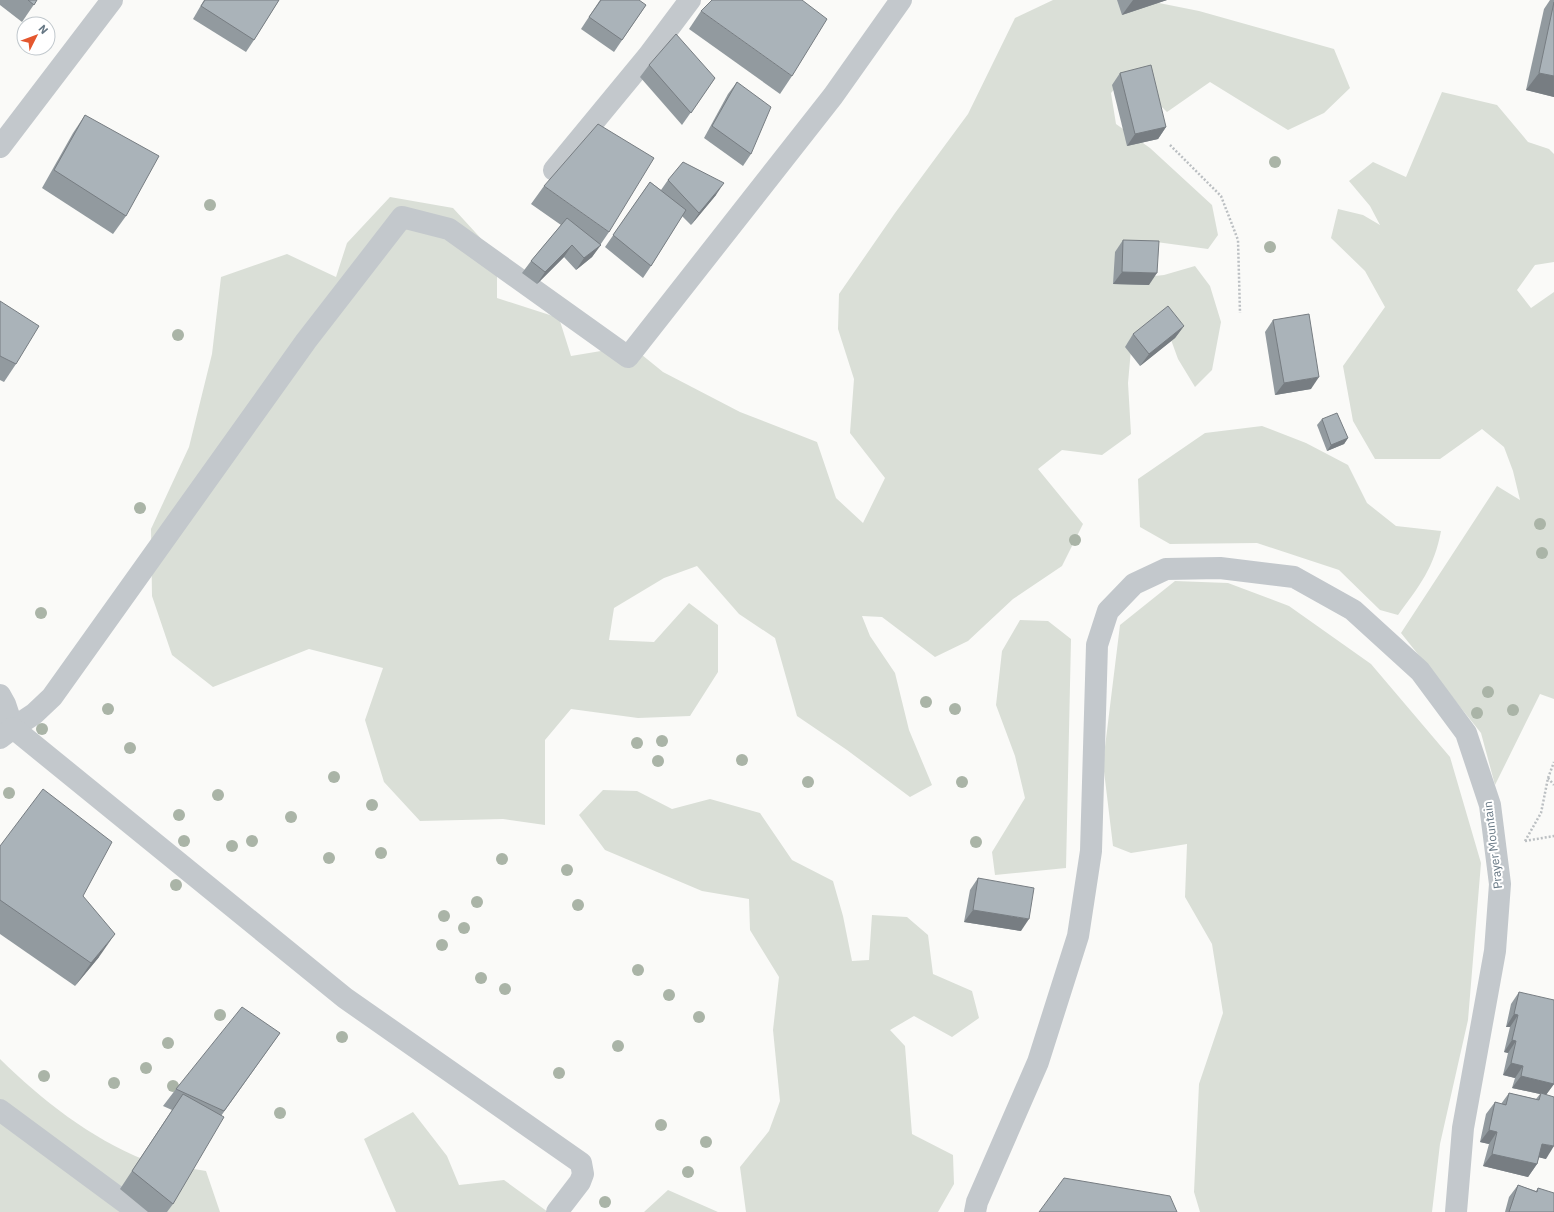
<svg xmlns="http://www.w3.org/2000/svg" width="1554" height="1212" font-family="'IBM Plex Sans',sans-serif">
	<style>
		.green { fill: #dadfd7 }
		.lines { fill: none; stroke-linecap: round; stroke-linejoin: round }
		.path { stroke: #bbbfc2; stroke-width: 2.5; stroke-dasharray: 2 2; stroke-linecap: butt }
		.minor { stroke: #c3c8cc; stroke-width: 22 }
		.tree { fill: #aab4a7 }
		.wall { fill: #929a9f }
		.shaded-wall { fill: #777d82 }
		.building { fill: #aab3b9; stroke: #777d82 }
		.labels { text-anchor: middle; stroke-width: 4; stroke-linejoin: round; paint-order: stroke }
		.street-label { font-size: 12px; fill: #657683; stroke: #fff }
	</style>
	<rect width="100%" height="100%" fill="#fafaf8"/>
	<g class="green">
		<path d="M1053,0H1144L1199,11L1334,49L1350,88L1324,113L1288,130L1210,82L1167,112L1128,74L1111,93L1116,124L1150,148L1212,205L1218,235L1208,249L1149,241L1136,278L1164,275L1195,266L1210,286L1221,322L1212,370L1195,387L1178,359L1166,326L1132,338L1128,383L1131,434L1102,455L1062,450L1038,469L1083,524L1062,566L1013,599L968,641L935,657L882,617L862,616L870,636L895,673L909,730L932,785L910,797L847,750L797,716L775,638L739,614L697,566L664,578L614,608L609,640L654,642L689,603L718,625V672L690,716L638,718L571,709L545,740V825L503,819L420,821L384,782L365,720L383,668L309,649L213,687L172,655L152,596L151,529L189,447L212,354L221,277L287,254L336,277L347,243L390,197L453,208L497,256V298L559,318L571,356L631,346L663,372L740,412L817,442L836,498L863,523L885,478L850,433L854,379L838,329L839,294L895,213L968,114L1015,18Z"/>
		<path d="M1442,92L1497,105L1528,142L1549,149L1554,154V262L1535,265L1517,290L1531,308L1554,292V699L1540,694L1495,785L1481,733L1401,633L1497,486L1520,500L1513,471L1504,447L1482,429L1440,459H1375L1353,421L1343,366L1385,307L1365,271L1331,238L1338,209L1363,215L1380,225L1370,206L1349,181L1373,162L1406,177Z"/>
		<path d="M1262,426L1306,443L1348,465L1367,503L1396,526L1441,531C1434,568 1420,585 1398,615L1380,610L1339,570L1257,543L1170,544L1140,527L1138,479L1205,433Z"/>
		<path d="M1175,581L1228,583L1289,606L1371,664L1450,757L1481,863L1468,1020L1440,1144L1432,1212H1200L1194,1192L1199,1084L1223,1013L1212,944L1185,897L1187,844L1131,853L1113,846L1103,763L1120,625Z"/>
		<path d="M1020,620L1048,621L1071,639L1066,868L995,875L992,852L1025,798L1015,756L996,705L1002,651Z"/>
		<path d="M603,790L637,791L672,809L710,799L760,813L792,860L833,881L843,916L852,961L869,960L872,915L907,917L928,935L933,974L972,991L979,1018L952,1037L914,1016L890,1030L905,1046L912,1134L953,1155L954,1184L938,1212H746L740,1167L769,1131L780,1101L773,1030L779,977L750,930L749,899L702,891L605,850L579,815Z"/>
		<path d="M0,1059C42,1100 90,1138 145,1160C162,1166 187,1167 206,1171L220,1212H0Z"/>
		<path d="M413,1112L447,1156L459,1185L504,1180L548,1212H396L364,1139Z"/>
		<path d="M668,1190L718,1212H721H644Z"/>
	</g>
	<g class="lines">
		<g class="path">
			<path d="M1170,145L1221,196L1238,240L1240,313"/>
			<path d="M1548,778L1554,785"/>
			<path d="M1525,841L1541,813L1548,778L1554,762"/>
			<path d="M1525,841L1554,836"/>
		</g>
		<g class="minor">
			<path d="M0,147L112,0"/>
			<path d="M554,170L648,56L690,0"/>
			<path d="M0,695L5,704L13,728L34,714L52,697L306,341L402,217L449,229L628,357L833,96L901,0"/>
			<path d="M0,738L13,728L345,998L581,1163L583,1174L580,1182L557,1212"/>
			<path d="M0,1110L138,1212"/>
			<path d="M975,1212L977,1202L1038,1062L1078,936L1091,851L1097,645L1108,611L1134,584L1166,569L1220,568L1294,577L1353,610L1420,671L1466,733L1490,805L1500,884L1495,951L1463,1128L1456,1212"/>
		</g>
	</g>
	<g class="tree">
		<circle cx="1275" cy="162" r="6"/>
		<circle cx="210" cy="205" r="6"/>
		<circle cx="1270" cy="247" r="6"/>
		<circle cx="178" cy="335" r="6"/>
		<circle cx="140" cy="508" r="6"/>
		<circle cx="1540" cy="524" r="6"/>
		<circle cx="1075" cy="540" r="6"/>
		<circle cx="1542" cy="553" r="6"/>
		<circle cx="41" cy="613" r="6"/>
		<circle cx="1488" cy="692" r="6"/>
		<circle cx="926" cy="702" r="6"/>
		<circle cx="108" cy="709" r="6"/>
		<circle cx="955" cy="709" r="6"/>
		<circle cx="1513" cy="710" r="6"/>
		<circle cx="1477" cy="713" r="6"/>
		<circle cx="42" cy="729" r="6"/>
		<circle cx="662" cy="741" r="6"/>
		<circle cx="637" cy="743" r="6"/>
		<circle cx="130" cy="748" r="6"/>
		<circle cx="742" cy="760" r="6"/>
		<circle cx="658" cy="761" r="6"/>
		<circle cx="334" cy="777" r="6"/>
		<circle cx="808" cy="782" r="6"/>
		<circle cx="962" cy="782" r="6"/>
		<circle cx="9" cy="793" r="6"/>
		<circle cx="218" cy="795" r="6"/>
		<circle cx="372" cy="805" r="6"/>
		<circle cx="179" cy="815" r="6"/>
		<circle cx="291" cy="817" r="6"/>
		<circle cx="184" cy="841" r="6"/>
		<circle cx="252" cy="841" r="6"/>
		<circle cx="976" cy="842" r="6"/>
		<circle cx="232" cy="846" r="6"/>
		<circle cx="381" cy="853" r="6"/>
		<circle cx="329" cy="858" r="6"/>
		<circle cx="502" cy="859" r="6"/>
		<circle cx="567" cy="870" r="6"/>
		<circle cx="176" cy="885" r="6"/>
		<circle cx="477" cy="902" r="6"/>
		<circle cx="578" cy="905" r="6"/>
		<circle cx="444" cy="916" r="6"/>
		<circle cx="464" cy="928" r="6"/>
		<circle cx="442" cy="945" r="6"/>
		<circle cx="638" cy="970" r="6"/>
		<circle cx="481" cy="978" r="6"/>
		<circle cx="505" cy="989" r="6"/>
		<circle cx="669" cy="995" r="6"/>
		<circle cx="220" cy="1015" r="6"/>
		<circle cx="699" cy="1017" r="6"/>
		<circle cx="342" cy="1037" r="6"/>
		<circle cx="168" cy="1043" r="6"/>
		<circle cx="618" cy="1046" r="6"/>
		<circle cx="146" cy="1068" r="6"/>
		<circle cx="559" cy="1073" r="6"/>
		<circle cx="44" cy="1076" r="6"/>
		<circle cx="114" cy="1083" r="6"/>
		<circle cx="173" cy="1086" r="6"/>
		<circle cx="280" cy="1113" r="6"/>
		<circle cx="661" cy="1125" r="6"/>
		<circle cx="706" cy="1142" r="6"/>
		<circle cx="688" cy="1172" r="6"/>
		<circle cx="605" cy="1202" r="6"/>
	</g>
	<g class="wall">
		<path d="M0,0H37L22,22L0,5Z"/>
		<path d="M204,0H279L254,40L246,52L193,19Z"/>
		<path d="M600,0L646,5L614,52L581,29Z"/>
		<path d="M1117,0H1167L1122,15Z"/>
		<path d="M1550,0H1554V97L1526,90L1544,9Z"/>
		<path d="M701,11L792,76L780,94L689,29Z"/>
		<path d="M649,65L715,78L682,125L640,77Z"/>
		<path d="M1120,73L1166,127L1158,139L1127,146L1112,85Z"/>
		<path d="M737,82L751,154L743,166L704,138L728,94Z"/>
		<path d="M85,115L126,216L113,234L42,188L73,133Z"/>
		<path d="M668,180L716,195L691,225L682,216L651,266L643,278L605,247L650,182L661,190Z"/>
		<path d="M544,186L609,232L592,257L576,270L564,257L537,284L522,273L531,261L561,225L531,204Z"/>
		<path d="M1123,240L1149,285L1113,284L1115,252Z"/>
		<path d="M0,301L16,364L4,382L0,380Z"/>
		<path d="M1273,320L1311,389L1275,395L1265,332Z"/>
		<path d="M1184,326L1175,338L1140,366L1125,347L1133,334Z"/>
		<path d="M1322,419L1348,438L1344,444L1327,451L1317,425Z"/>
		<path d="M0,846L83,896L99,957L75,986L0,934Z"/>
		<path d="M978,878L1021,931L964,922L970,890Z"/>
		<path d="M1519,992L1554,1084L1546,1095V1159L1539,1157L1537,1164L1528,1177L1483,1166L1489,1144L1480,1142L1486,1114L1495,1102L1501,1104L1509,1093L1536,1099L1540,1094L1512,1088L1515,1078L1503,1075L1508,1053L1504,1052L1510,1027H1506L1511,1004Z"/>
		<path d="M280,1033L221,1116L173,1204L167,1212H148L120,1189L172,1110L163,1106L176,1089Z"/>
		<path d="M1518,1185L1536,1191L1538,1188L1554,1212H1505L1509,1197Z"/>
	</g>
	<g class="shaded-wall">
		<path d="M1133,0H1167L1122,15Z"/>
		<path d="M1539,73L1554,76V97L1526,90Z"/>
		<path d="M1166,127L1158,139L1127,146L1135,134Z"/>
		<path d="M724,183L716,195L691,225L699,213Z"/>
		<path d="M572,245L564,257L537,284L545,272Z"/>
		<path d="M601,245L592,257L576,270L584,258Z"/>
		<path d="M1122,272L1157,273L1149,285L1113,284Z"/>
		<path d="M1184,326L1175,338L1140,366L1149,354Z"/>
		<path d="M1319,377L1311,389L1275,395L1284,383Z"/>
		<path d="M1348,438L1344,444L1327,451L1331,445Z"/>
		<path d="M973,910L1029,919L1021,931L964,922Z"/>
		<path d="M115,934L99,957L75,986L91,963Z"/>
		<path d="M1514,1014L1518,1015L1510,1027H1506Z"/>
		<path d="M1512,1040L1516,1041L1508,1053L1504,1052Z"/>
		<path d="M1511,1063L1523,1066L1515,1078L1503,1075Z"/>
		<path d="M1521,1076L1554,1084L1545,1096L1541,1093L1540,1094L1512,1088Z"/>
		<path d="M1489,1130L1497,1132L1489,1144L1480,1142Z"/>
		<path d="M1542,1144L1554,1146L1546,1159L1533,1156Z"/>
		<path d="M1492,1154L1537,1164L1528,1177L1483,1166Z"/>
	</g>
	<g class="building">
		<path d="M28,0H37L34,5Z"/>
		<path d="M205,0H279L254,40L201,6Z"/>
		<path d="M601,0H639L646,5L622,40L589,17Z"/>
		<path d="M712,0H802L827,19L792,76L701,11Z"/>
		<path d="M1554,2V76L1539,73Z"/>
		<path d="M676,34L715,78L691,113L649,65Z"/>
		<path d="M1151,65L1166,127L1135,134L1120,73Z"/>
		<path d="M737,82L771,107L751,154L712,126Z"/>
		<path d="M85,115L159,156L126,216L54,170Z"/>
		<path d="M598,124L654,158L609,232L544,186Z"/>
		<path d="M683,162L724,183L699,213L668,180Z"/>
		<path d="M650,182L686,210L651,266L613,235Z"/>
		<path d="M567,218L601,245L584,258L572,245L545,272L531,261Z"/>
		<path d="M1123,240L1159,241L1157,273L1122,272Z"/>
		<path d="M0,301L39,326L16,364L0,356Z"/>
		<path d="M1168,306L1184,326L1149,354L1133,334Z"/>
		<path d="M1309,314L1319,377L1284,383L1273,320Z"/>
		<path d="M1337,413L1348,438L1331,445L1322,419Z"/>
		<path d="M43,789L112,842L83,896L115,934L91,963L0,900V846Z"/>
		<path d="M978,878L1034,888L1029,919L973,910Z"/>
		<path d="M1519,992L1554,1000V1084L1521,1076L1523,1066L1511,1063L1516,1041L1512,1040L1518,1015L1514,1014Z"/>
		<path d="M242,1007L280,1033L224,1111L176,1089Z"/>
		<path d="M1509,1093L1539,1100L1541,1093L1554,1097V1146L1542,1144L1537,1164L1492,1154L1497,1132L1489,1130L1495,1102L1506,1105Z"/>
		<path d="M183,1094L224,1117L173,1204L132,1171Z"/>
		<path d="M1064,1178L1170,1196L1177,1212H1039Z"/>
		<path d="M1518,1185L1537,1192L1538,1188L1554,1193V1212H1509Z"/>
	</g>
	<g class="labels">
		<g class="street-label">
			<text transform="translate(1493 845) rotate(-97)" y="4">Prayer Mountain</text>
		</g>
	</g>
	<g transform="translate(36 36) rotate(48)"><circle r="19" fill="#ffffff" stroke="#c1c8cd"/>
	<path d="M0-3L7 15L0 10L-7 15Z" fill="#e4572e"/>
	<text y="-6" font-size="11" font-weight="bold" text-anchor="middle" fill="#657683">N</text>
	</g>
</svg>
